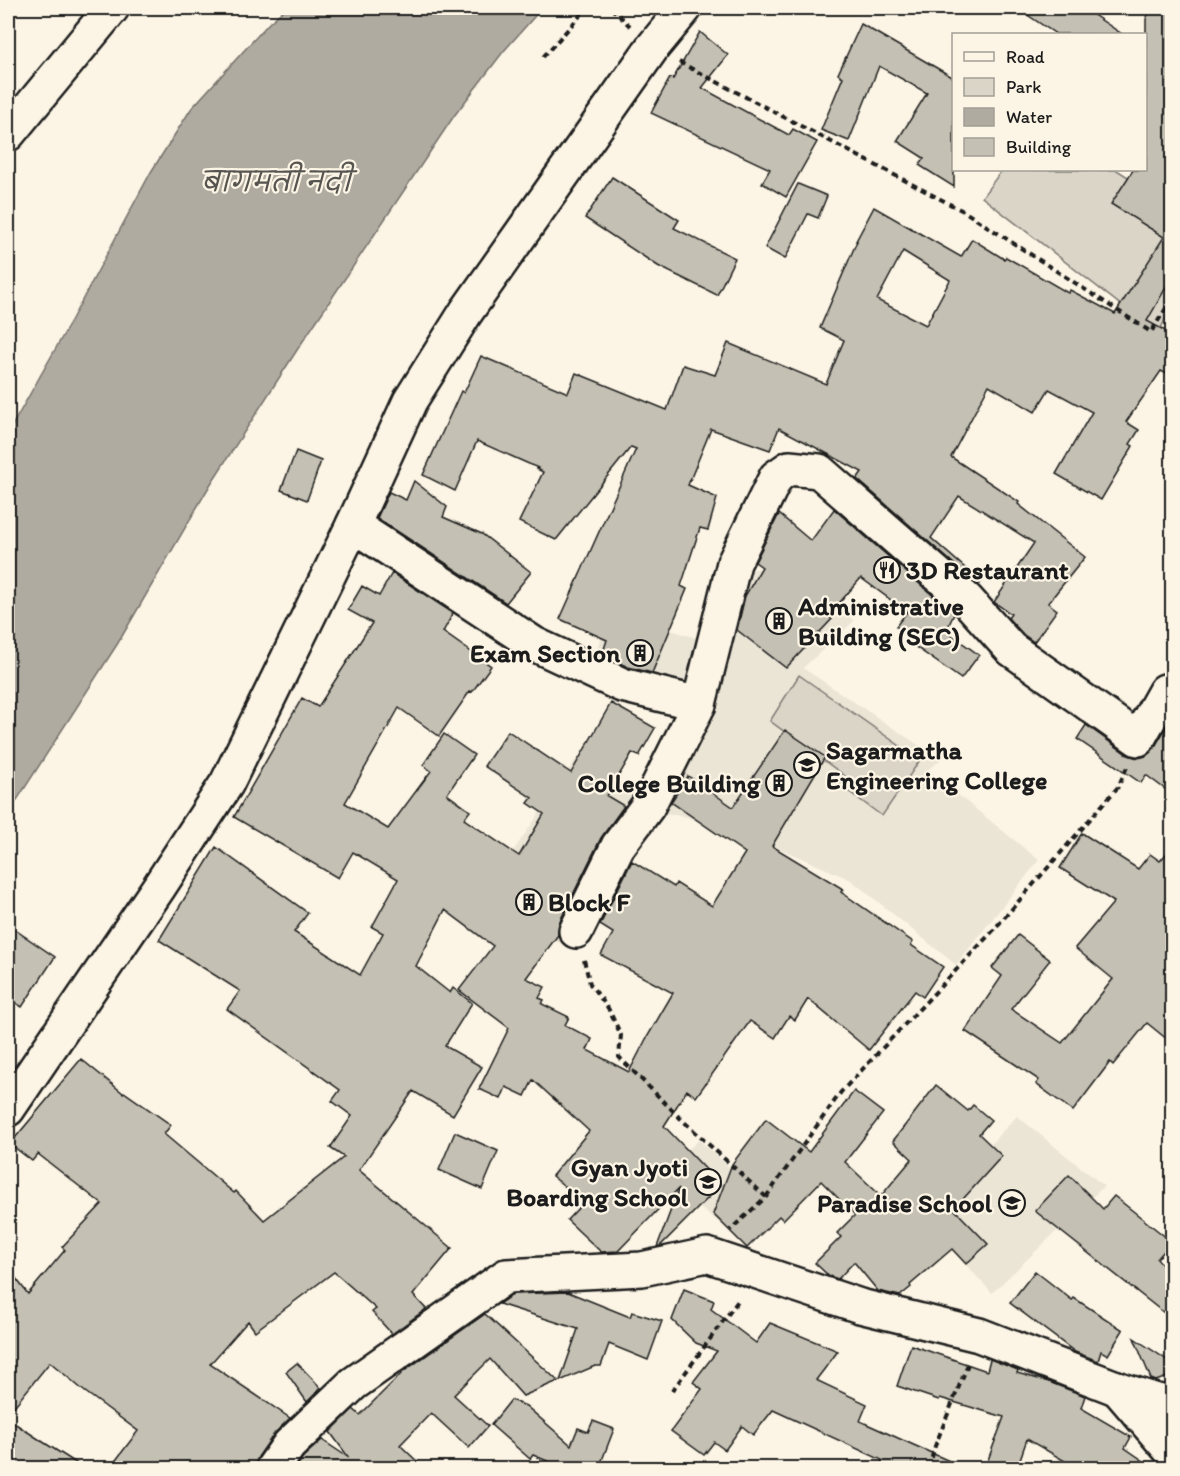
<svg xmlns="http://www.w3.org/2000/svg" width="1180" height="1476" font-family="Itim,'Playpen Sans Deva',sans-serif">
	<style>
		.built { fill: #ebe5d6 }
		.green { fill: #dbd5c8; stroke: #7c7872; stroke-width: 1.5 }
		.water { fill: #b0aba1; stroke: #75726c; stroke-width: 1.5 }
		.building { fill: #c4c0b3; stroke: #1c1c1c; stroke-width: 1.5; fill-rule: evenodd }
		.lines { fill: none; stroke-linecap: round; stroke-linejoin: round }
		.street-casing { stroke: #1c1c1c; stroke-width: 38 }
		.secondary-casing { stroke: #1c1c1c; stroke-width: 38 }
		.path { stroke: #1c1c1c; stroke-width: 4; stroke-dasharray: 6 4.5; stroke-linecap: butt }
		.street { stroke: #fcf5e5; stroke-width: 33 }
		.secondary { stroke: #fcf5e5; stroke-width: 33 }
		.labels { text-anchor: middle; stroke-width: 4.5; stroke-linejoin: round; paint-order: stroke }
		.poi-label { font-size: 26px; font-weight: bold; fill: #1c1c1c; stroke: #fcf5e5; text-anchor: start }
		.water-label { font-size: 27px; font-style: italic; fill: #575551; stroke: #fcf5e5 }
	</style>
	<rect width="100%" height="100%" fill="#fcf5e5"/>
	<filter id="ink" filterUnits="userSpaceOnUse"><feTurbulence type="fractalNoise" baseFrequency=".0167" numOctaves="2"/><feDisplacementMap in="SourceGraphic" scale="12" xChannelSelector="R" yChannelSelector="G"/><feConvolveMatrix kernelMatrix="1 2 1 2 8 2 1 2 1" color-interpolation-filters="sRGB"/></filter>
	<g filter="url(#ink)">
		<g class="built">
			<path d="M794,563L854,621L803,668L941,760L927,770L1039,860L956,965L851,880L767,843L683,816L633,810L559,943L488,888L576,759L657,805L710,710L591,664L611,611L731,649L741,571Z"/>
			<path d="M1017,1116L1104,1186L992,1293L924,1220L970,1166Z"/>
			<path d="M699,1140L756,1191L720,1223L688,1199L662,1173Z"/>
		</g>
		<g class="green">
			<path d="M1002,170H1117L1172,205V305L1158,334L982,197Z"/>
			<path d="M799,675L920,760L882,816L840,785L845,776L770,721Z"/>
		</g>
		<path class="water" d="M286,8H542L503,52L454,116L299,347L210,485L118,643L8,814V433L65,332L151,172L191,109L269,23Z"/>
		<g class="building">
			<path d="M1017,8H1083L1122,34H1056Z"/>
			<path d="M1151,8H1173V275L1147,321L1173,335V377L1161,371L1126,422L1139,430L1130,444L1133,446L1101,500L1056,474L1092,412L1049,389L1035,412L989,385L951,457L1019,502L1018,504L1085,557L1048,603L1057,610L1034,642L1024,635L1008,618L1011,614L994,602L1034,543L959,496L931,538L981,582L978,585L857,479L862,472L779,428L770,450L711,429L688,485L717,498L708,530L700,528L681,586L687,589L652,673L628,667L602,655L607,640L560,619L636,449L631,447L556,540L519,522L543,472L537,469L538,468L477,441L455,491L423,475L461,391L464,393L481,356L568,393L576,373L667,410L683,365L715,375L728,343L826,384L844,340L820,328L857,241H856L874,207L961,257L972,239L1004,259L1006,257L1068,293L1070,290L1115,314L1164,237L1111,204L1133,170H1146V19ZM903,251L950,280L926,325L877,300Z"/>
			<path d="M861,24L954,78V187L919,165L924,158L897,141L927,93L879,66L849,141L821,130L843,77L838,74Z"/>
			<path d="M700,32L728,55L702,88L789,135L793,129L817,142L786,197L762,183L770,169L651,113L670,78L673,79Z"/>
			<path d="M612,177L679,220L674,228L735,258L717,295L658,266L585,218Z"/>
			<path d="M798,184L827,196L818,218L808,214L785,259L765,248Z"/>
			<path d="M296,451L321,461L307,500L281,490Z"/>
			<path d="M414,481L447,507L443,517L482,534L531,572L506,603L377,518L389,492L406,500Z"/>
			<path d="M834,509L954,614L946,631L979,655L961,679L906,640L909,636L896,626L907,612L861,578L828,616L832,619L786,668L737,630L745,596L762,567L755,562L779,514L811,541Z"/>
			<path d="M392,573L453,613L443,632L491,666L472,692L470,691L439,736L399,708L345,803L388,829L431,771L423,765L444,734L474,755L447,794L470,811L464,819L519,856L544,814L528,803L532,798L484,766L508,731L571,773L611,703L655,728L639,756L632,753L607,796L624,806L601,838L559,923L558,935L526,978L545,987L539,998L544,1000L542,1004L569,1017L565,1025L592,1039L587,1050L629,1072L646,1039L673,993L601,955L613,933L600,925L632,861L674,887L676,883L712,906L745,853L671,802L688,776L733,807L785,730L825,757L772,846L843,889L841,892L913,942L911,945L943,967L923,997L915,991L869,1050L808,999L795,1020L789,1016L775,1038L750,1021L696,1097L687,1090L664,1126L721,1185L660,1246L657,1247L679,1188L618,1251L601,1252L567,1220L584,1202L552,1176L589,1131L533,1080L525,1096L506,1087L501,1099L479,1089L509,1028L459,990L493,946L445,910L416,966L450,993L453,988L472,1003L445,1046L482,1067L453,1115L413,1091L359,1170L452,1248L413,1295L426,1309L392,1334L372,1312L376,1309L334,1272L255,1331L248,1321L210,1364L290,1418L274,1434L258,1457L255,1468H110L138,1431L84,1391L50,1362L8,1414V1268L28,1294L65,1250L62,1247L102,1204L38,1154L32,1161L10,1144L81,1059L123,1093L124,1092L171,1125L164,1134L234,1193L236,1191L264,1220L344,1157L330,1148L352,1116L332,1101L340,1090L227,1009L240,991L159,940L216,847L308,913L294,932L360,975L383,933L372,927L398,879L353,852L338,878L234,817L302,698L318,707L372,623L348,610L362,586L379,596Z"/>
			<path d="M1173,716V795L1146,775L1141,783L1077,739L1086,725L1128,755L1138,758L1146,756L1154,748Z"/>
			<path d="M1082,833L1138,869L1150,854L1160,861L1173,846V1044L1147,1023L1113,1065L1110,1062L1073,1111L1036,1084L1039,1080L965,1031L1002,976L992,968L1018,935L1050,960L1011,1009L1062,1043L1113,979L1075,948L1114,902L1060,868Z"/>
			<path d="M8,925L55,957L22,1007L8,998Z"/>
			<path d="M936,1085L968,1111L973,1105L991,1120L979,1134L1002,1156L954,1209L988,1244L966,1264L952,1249L910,1285L911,1287L900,1296L878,1291L854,1262L838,1279L829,1276L815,1263L841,1237L837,1233L855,1215L821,1181L783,1220L779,1216L747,1248L713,1214L732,1164L766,1119L809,1152L854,1091L883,1113L845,1162L881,1196L912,1159L893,1141Z"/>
			<path d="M455,1132L498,1151L482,1189L439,1170Z"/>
			<path d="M1069,1175L1103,1209L1114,1196L1172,1242L1157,1259L1173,1277V1320L1035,1211Z"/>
			<path d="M1035,1271L1072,1300L1074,1298L1123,1330L1108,1355L1101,1351L1098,1361L1075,1352L1010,1303Z"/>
			<path d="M684,1289L714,1301L711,1309L756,1343L770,1323L838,1351L816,1380L867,1404L860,1421L965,1468H878L882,1460L773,1410L753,1435L742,1426L725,1450L714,1442L704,1455L671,1431L702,1389L693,1382L717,1351L696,1343L672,1320Z"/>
			<path d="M568,1292L630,1317L632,1312L662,1321L648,1360L609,1344L601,1366H595L560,1381L578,1329L499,1304L513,1294Z"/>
			<path d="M485,1314L558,1381L523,1396L490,1359L454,1395L488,1426L469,1448L431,1413L400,1445L424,1468H296L303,1457L322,1440L349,1458L330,1432L353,1409L360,1415L403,1372Z"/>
			<path d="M1134,1338L1173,1364V1375L1156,1381L1151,1379Z"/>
			<path d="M911,1345L987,1371L990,1359L1018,1370L1017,1373L1049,1382L1085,1396L1081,1408L1131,1437L1125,1448L1154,1468H1077L1027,1439L1017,1468H985L1004,1417L940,1398L939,1400L897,1386Z"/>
			<path d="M297,1363L321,1388L307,1402L286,1372Z"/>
			<path d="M511,1400L526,1406L571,1445L578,1428L588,1432L593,1421L614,1429L599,1468H561L562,1467L533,1455L530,1459L491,1425Z"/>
			<path d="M8,1419L40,1440L84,1468H18L8,1462Z"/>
		</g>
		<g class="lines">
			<defs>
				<g id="street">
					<path d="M8,134L112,8"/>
					<path d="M353,525L534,644L622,685L699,704"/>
					<path d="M576,931L618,846L648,806L699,704L734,563L776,477L789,468L819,471L967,600L1011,649L1138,739L1165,691L1172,692"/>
					<path d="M1117,1388L1172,1452"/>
					<path d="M273,1468L289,1445L353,1384L506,1276L642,1269L707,1255L860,1306L979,1335L1116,1388L1157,1401L1172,1404"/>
				</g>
				<path id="secondary" d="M8,1109L159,887L227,783L353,525L410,401L466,312L652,48L685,8"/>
			</defs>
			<use href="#street" class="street-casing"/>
			<use href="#secondary" class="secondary-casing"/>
			<g class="path">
				<path d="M611,8L630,26"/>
				<path d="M543,57L587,8"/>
				<path d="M679,62L965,212L1151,332L1172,299"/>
				<path d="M584,960L590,984L608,1008L621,1035L619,1057L680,1118L766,1197L730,1230"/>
				<path d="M766,1197L841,1092L991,933L1118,787L1127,767"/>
				<path d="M672,1391L740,1298"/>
				<path d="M929,1468L935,1446L968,1364"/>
			</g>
			<use href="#street" class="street"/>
			<use href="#secondary" class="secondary"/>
		</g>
	</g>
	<defs>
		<symbol id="restaurant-ring" viewBox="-11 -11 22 22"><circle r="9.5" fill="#fcf5e5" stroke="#1c1c1c" stroke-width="1.5"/><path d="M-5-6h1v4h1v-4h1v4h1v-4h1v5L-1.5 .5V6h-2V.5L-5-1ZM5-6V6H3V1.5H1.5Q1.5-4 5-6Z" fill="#1c1c1c"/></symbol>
		<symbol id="building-ring" viewBox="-11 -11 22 22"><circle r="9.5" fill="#fcf5e5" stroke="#1c1c1c" stroke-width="1.5"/><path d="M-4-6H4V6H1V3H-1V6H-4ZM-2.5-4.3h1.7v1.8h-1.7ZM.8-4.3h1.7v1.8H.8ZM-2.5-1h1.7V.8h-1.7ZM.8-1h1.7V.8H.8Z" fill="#1c1c1c"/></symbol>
		<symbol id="university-ring" viewBox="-11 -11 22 22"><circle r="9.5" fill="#fcf5e5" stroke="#1c1c1c" stroke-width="1.5"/><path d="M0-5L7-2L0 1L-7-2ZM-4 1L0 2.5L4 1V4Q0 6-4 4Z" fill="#1c1c1c"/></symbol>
		<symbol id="school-ring" viewBox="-11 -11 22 22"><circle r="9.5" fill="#fcf5e5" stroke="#1c1c1c" stroke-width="1.5"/><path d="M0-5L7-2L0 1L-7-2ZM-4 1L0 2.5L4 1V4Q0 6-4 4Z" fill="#1c1c1c"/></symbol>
	</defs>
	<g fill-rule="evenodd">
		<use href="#restaurant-ring" x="872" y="555" width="30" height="30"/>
		<use href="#building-ring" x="764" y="606" width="30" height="30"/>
		<use href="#building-ring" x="625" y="638" width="30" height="30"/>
		<use href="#university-ring" x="792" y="750" width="30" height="30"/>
		<use href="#building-ring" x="764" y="768" width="30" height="30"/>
		<use href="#building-ring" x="514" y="887" width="30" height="30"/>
		<use href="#school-ring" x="693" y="1167" width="30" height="30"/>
		<use href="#school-ring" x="997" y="1188" width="30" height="30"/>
	</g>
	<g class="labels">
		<g class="poi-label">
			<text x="906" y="579">3D Restaurant</text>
			<text x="798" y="615">Administrative<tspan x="798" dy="30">Building (SEC)</tspan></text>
			<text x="620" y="662" text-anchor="end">Exam Section</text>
			<text x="826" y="759">Sagarmatha<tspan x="826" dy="30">Engineering College</tspan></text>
			<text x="760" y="792" text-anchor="end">College Building</text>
			<text x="548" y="911">Block F</text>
			<text x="688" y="1176" text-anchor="end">Gyan Jyoti<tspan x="688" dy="30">Boarding School</tspan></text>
			<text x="992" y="1212" text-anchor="end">Paradise School</text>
		</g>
		<g class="water-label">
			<text x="276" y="191">बागमती नदी</text>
		</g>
	</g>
	<rect width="1180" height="1476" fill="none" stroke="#fcf5e5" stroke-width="30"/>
	<rect x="15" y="15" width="1150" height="1446" fill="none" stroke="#1c1c1c" stroke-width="2" filter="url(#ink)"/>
	<rect x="952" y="33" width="195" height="138" fill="#fcf5e5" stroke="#a29e95" stroke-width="1.5"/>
	<rect x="964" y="52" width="30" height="9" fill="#fcf5e5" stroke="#a29e95" stroke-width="1.5"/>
	<text x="1006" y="63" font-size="18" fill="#1c1c1c">Road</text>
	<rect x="964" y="78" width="30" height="18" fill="#dbd5c8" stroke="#a29e95" stroke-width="1.5"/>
	<text x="1006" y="93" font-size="18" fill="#1c1c1c">Park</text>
	<rect x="964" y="108" width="30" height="18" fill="#b0aba1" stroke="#a29e95" stroke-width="1.5"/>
	<text x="1006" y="123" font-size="18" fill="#1c1c1c">Water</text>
	<rect x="964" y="138" width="30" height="18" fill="#c4c0b3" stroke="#a29e95" stroke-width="1.5"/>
	<text x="1006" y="153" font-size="18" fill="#1c1c1c">Building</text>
</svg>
